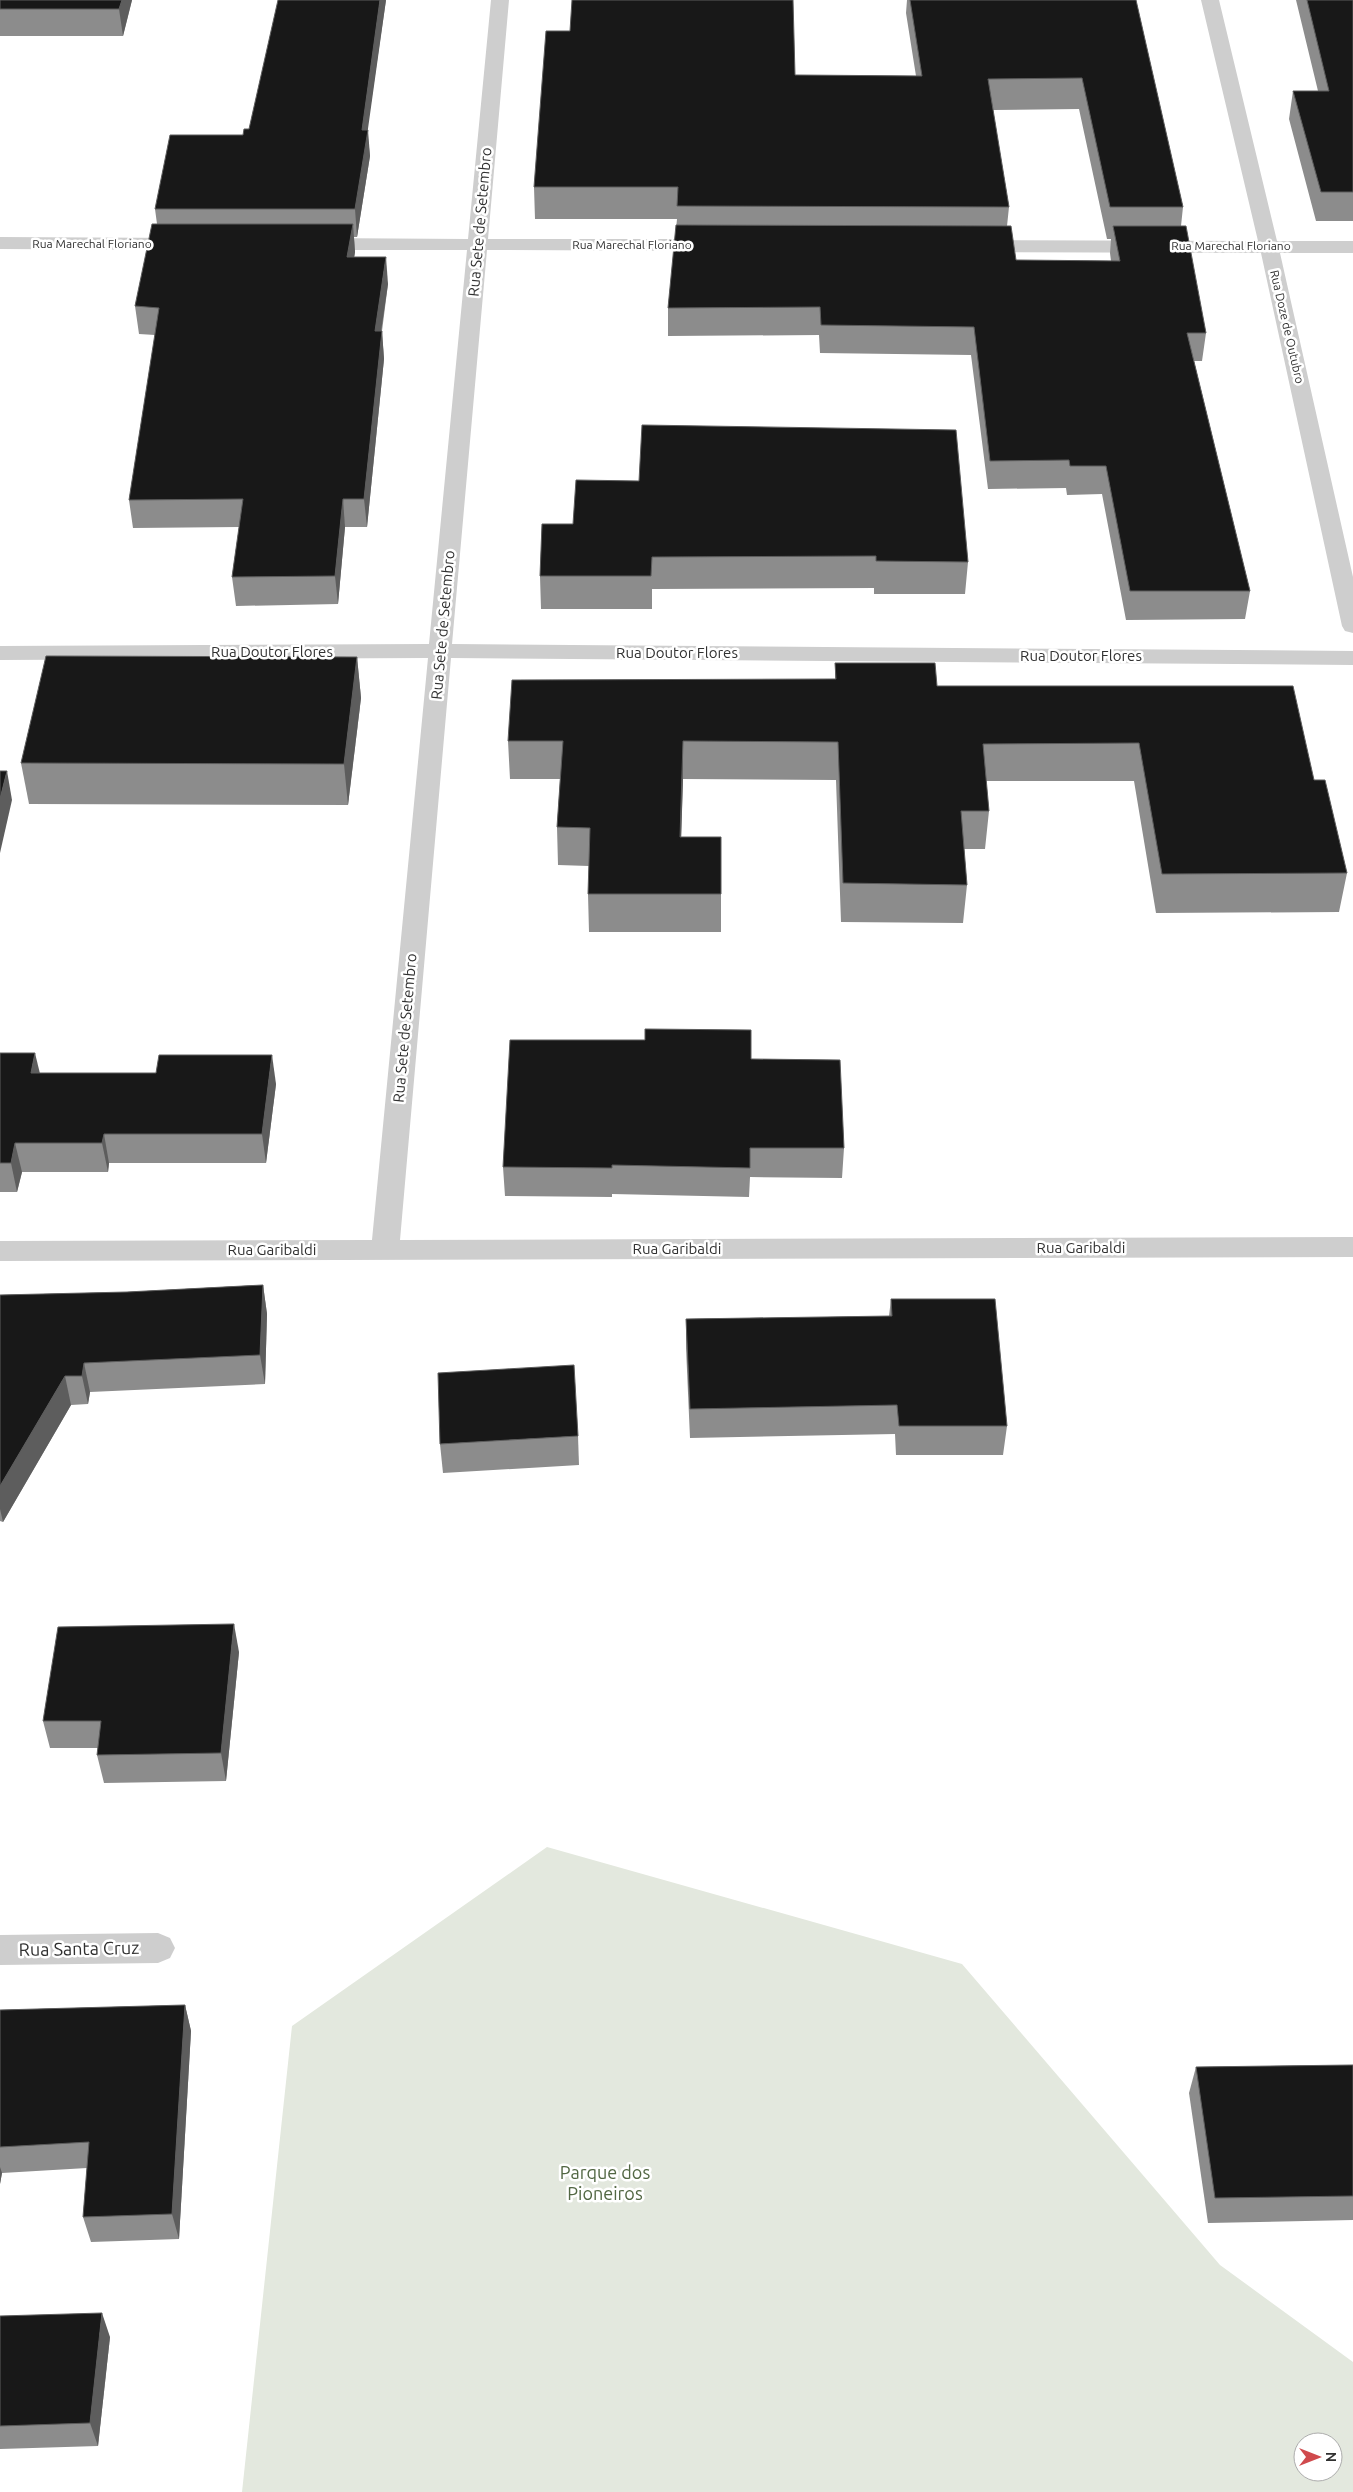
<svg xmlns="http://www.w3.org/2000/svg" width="1353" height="2492" font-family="Ubuntu,sans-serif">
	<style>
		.green { fill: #e3e8de; fill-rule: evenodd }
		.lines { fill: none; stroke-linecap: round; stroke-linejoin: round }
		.street { fill: #cecece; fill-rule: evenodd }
		.wall { fill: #8c8c8c; fill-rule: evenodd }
		.shaded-wall { fill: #5d5d5d }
		.building { fill: #181818; stroke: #5d5d5d }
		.labels { text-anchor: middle; stroke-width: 5; stroke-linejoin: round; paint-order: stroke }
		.far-street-label { font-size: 12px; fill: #313131; stroke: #fff }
		.street-label { font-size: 15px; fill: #313131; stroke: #fff }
		.near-street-label { font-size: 18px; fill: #313131; stroke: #fff }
		.near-park-label { font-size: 18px; fill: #526743; stroke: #fff }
	</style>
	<rect width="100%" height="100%" fill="#fff"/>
	<path class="green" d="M547,1847L962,1964L1220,2265L1353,2362V2492H242L292,2026ZM1303,2442H1333V2472H1303Z"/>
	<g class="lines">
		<g class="street">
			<path d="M491,0H509L488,239H712L719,241L722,245L719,249L712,251L487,250L452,644L1353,651V665L451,658L400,1240L1353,1237V1257L0,1261V1241L372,1240L428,658L0,660V646L429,644L467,250H317L310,248L307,244L310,240L317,238L468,239Z"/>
			<path d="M1201,0H1219L1277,241H1353V253H1280L1353,577V633L1345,631L1342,626L1261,253L977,252L970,250L967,246L970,242L977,240L1258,241Z"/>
			<path d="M0,237L184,238L191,240L194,244L191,248L184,250L0,249Z"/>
			<path d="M158,1933L170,1938L175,1948L170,1958L158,1963L0,1965V1935Z"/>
		</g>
	</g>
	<g class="wall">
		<path d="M0,0H132L123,36H0Z"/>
		<path d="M386,0L367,130L370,156L357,237H354L355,252L354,257L388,284L382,331L384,359L367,527H345L338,604L236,606L232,577L239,527L133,528L129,500L155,335L139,334L135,306L157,224L155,209L243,135Z"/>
		<path d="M907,0H1136L1183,207L1181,226L1206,333L1202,361H1194L1250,591L1245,619L1126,620L1102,494L1067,495L1066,488L988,489L971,355L820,353L819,335L668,336V308L677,219H535L534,187L570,31L795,75L916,76L906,13ZM1079,109L1107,239H1111L1110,253L1111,261L1016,260L1007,226L1009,207L993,110Z"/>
		<path d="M1296,0H1353V221H1316L1289,119L1293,91H1318Z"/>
		<path d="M542,524L968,562L965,594H874V588L652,589V609H541L540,576Z"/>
		<path d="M357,657L361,698L348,805L29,804L21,763Z"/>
		<path d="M835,663L937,686L1314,780L1347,873L1339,912L1156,913L1134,781H986L989,811L985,849H964L967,885L963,923L841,922L836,780L683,779L681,837L721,894V932H589L588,894L589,866L558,865L557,827L560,779H510L508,741L835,679Z"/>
		<path d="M0,1053L40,1073L276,1084L266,1163H109L108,1172H22L17,1192H0Z"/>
		<path d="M751,1059L844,1148L842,1178L750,1177L749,1197L612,1194V1197L505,1196L503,1167Z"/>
		<path d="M263,1285L267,1314L265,1384L90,1392L88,1404L71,1405L3,1522L0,1521V1295L127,1292Z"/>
		<path d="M891,1299L1007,1426L1003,1455H896L895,1434L690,1438L686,1348V1319L889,1316Z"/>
		<path d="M578,1436L579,1465L443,1473L440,1444Z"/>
		<path d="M239,1652L226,1781L104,1783L97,1755L98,1748H50L43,1721Z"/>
		<path d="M185,2005L191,2031L179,2239L91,2242L83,2217L87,2168L2,2173L0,2184V2010Z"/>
		<path d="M1353,2065V2220L1208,2223L1189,2093L1196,2067Z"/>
		<path d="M0,2316L110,2337L98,2446L0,2449Z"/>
	</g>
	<g class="shaded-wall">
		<path d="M122,0H132L123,36L119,9Z"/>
		<path d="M380,0H386L365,150L368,130L370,156L357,237L355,209L362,130Z"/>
		<path d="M353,224L355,252L350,284L347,257Z"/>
		<path d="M386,257L388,284L377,359L375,331Z"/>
		<path d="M382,331L384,359L367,527L364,499Z"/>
		<path d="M343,499L345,527L338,604L335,576Z"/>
		<path d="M357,657L361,698L348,805L344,764Z"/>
		<path d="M683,741V779L680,875V837Z"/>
		<path d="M7,771L12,800L0,853V799Z"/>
		<path d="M35,1053L42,1082L31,1073Z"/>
		<path d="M272,1055L276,1084L266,1163L262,1134Z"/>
		<path d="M104,1134L109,1163L108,1172L102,1143Z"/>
		<path d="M15,1143L22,1172L17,1192L11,1163Z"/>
		<path d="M263,1285L267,1314L265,1384L260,1355Z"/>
		<path d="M84,1363L90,1392L88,1404L82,1376Z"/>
		<path d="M65,1376L71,1405L3,1522L0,1509V1486Z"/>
		<path d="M234,1624L239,1652L226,1781L221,1753Z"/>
		<path d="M185,2005L191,2031L179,2239L172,2214Z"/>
		<path d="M0,2167L2,2173L0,2184Z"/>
		<path d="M102,2313L110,2337L98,2446L90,2423Z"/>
	</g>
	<g class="building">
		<path d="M0,0H122L119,9H0Z"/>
		<path d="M278,0H380L362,130H368L355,209H155L170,135H243L244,129H249Z"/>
		<path d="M572,0H793L795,75L922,76L910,0H1136L1183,207H1110L1082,78L988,79L1009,207L677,206L678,187H534L546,31H570Z"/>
		<path d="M1307,0H1353V192H1321L1293,91H1329Z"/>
		<path d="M152,224H353L347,257H386L375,331H382L364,499H343L335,576L232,577L243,499L129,500L159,308L135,306Z"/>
		<path d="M676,225L1011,226L1016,260L1120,261L1113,226H1186L1206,333H1187L1250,591H1130L1106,466H1070L1069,460L990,461L974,327L821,325L820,307L668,308Z"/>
		<path d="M642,425L956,430L968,562L876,561V556L652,557L651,576H540L542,524H573L576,480L639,481Z"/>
		<path d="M46,656L357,657L344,764L21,763Z"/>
		<path d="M835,663H935L937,686H1293L1314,780H1325L1347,873L1162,874L1139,743L983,744L989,811H961L967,885L843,883L838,742L683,741L680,837H721V894H588L590,828L557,827L563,741H508L512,680L836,679Z"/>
		<path d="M0,771H7L0,799Z"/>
		<path d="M645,1029L751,1030V1059L840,1060L844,1148H750V1168L612,1165V1168L503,1167L510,1040H645Z"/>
		<path d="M0,1053H35L31,1073H156L159,1055H272L262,1134H104L102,1143H15L11,1163H0Z"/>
		<path d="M263,1285L260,1355L84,1363L82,1376H65L0,1486V1295L127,1292Z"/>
		<path d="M891,1299H995L1007,1426H899L897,1405L690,1409L686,1319L892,1316Z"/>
		<path d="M574,1365L578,1436L440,1444L438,1373Z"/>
		<path d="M234,1624L221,1753L97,1755L101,1721H43L58,1627Z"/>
		<path d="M185,2005L172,2214L83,2217L89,2142L0,2147V2010Z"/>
		<path d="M1353,2065V2196L1215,2198L1196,2067Z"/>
		<path d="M102,2313L90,2423L0,2426V2316Z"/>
	</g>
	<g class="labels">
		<g class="far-street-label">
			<text x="92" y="248">Rua Marechal Floriano</text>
			<text x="632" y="249">Rua Marechal Floriano</text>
			<text x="1231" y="250">Rua Marechal Floriano</text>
			<text transform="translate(1287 327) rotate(77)" y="4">Rua Doze de Outubro</text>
		</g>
		<g class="street-label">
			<text transform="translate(480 222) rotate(-85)" y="5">Rua Sete de Setembro</text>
			<text transform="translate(443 625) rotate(-85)" y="5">Rua Sete de Setembro</text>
			<text x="272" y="657">Rua Doutor Flores</text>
			<text x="677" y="658">Rua Doutor Flores</text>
			<text x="1081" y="661">Rua Doutor Flores</text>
			<text transform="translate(405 1028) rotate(-85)" y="5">Rua Sete de Setembro</text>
			<text x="1081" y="1253">Rua Garibaldi</text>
			<text x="677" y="1254">Rua Garibaldi</text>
			<text x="272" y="1255">Rua Garibaldi</text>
		</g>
		<g class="near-street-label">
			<text transform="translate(79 1949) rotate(-1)" y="6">Rua Santa Cruz</text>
		</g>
		<g class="near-park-label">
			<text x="605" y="2179">Parque dos<tspan x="605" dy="21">Pioneiros</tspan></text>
		</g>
	</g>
	<g transform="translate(1318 2457) rotate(90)"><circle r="24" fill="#ffffff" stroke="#adadad"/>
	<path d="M0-4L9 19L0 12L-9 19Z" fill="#d04a4d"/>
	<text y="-8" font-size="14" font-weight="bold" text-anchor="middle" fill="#313131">N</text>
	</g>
</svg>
